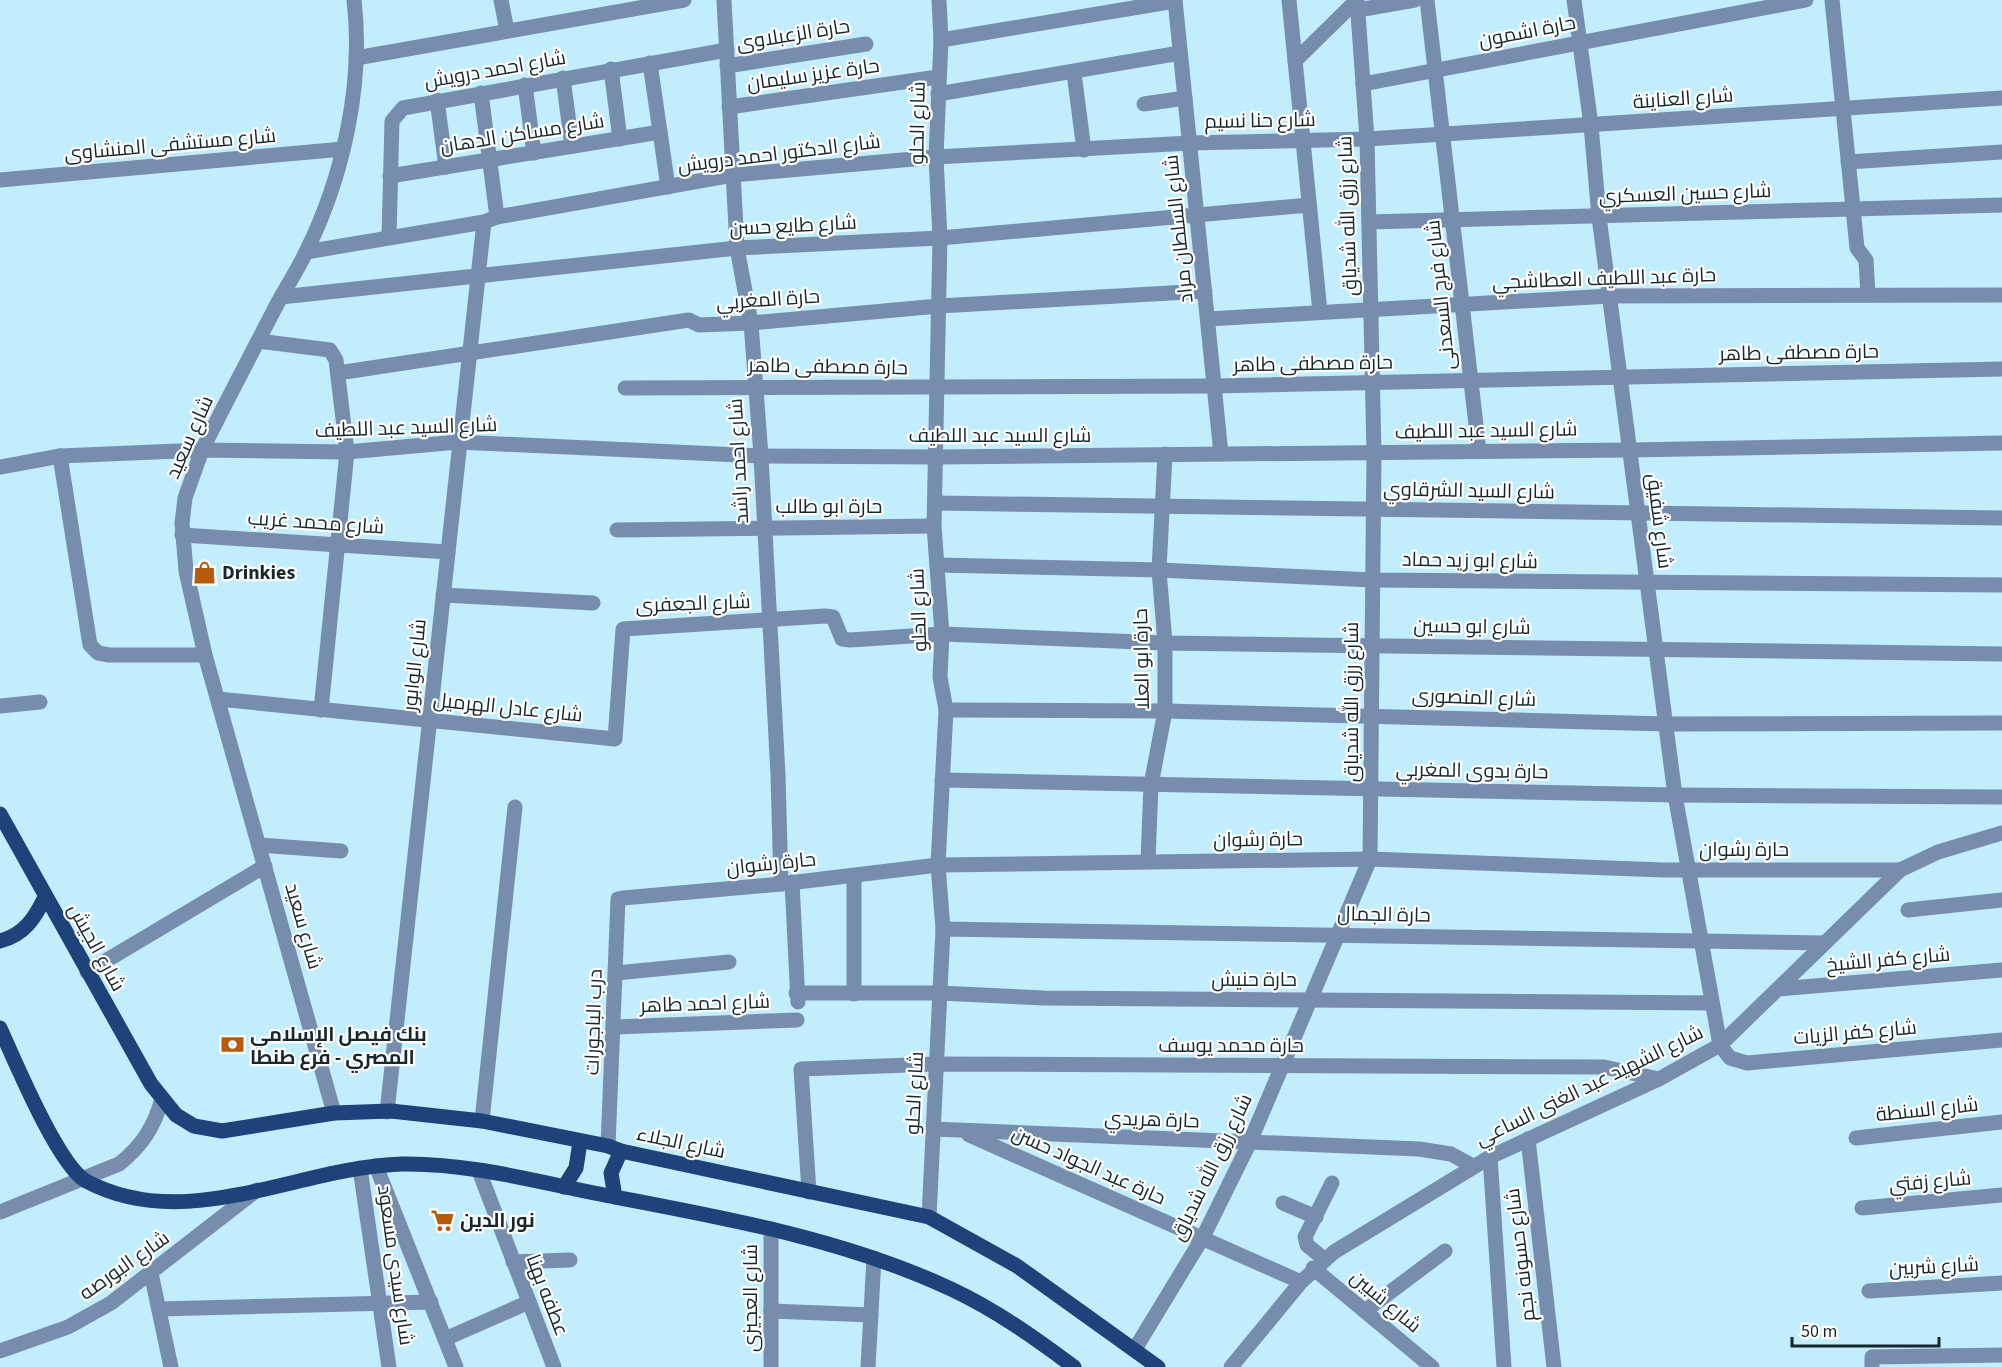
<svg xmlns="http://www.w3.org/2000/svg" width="2002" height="1367" font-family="'Source Sans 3',Cairo,sans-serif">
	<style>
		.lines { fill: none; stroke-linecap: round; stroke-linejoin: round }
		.minor { stroke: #778dad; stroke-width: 15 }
		.major { stroke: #1d437a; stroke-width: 15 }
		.labels { text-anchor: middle; stroke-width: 4.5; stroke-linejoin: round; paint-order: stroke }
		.street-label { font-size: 20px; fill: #16272d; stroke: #fff }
		.poi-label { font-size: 20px; font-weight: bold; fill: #16272d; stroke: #fff; text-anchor: start }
	</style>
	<rect width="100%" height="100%" fill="#c2edfd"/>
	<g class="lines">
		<g class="minor">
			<path d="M501,0L507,31"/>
			<path d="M724,0L737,248L751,323L761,456L778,775L781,884"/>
			<path d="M1175,0L1221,454"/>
			<path d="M1289,0L1320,312"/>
			<path d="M1427,0L1479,451"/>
			<path d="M1574,0L1591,125L1599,217L1675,795L1720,1045L1730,1058L1747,1063L2002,1040"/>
			<path d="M1832,0L1857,248L1866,260L1868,295"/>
			<path d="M1358,10L1415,0"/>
			<path d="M941,40L1175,1"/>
			<path d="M356,58L684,0"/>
			<path d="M1295,61L1357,0"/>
			<path d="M650,63L668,187"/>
			<path d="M727,66L866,44"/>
			<path d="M611,69L620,139"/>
			<path d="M1074,73L1084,150"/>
			<path d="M563,78L572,146"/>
			<path d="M1363,84L1806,0"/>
			<path d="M525,85L534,153"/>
			<path d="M481,93L497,217"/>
			<path d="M938,94L1180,53"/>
			<path d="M437,100L446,167"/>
			<path d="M1144,104L1185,98"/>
			<path d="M729,107L938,77"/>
			<path d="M1848,162L2002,152"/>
			<path d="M390,176L660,132"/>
			<path d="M0,180L343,149"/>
			<path d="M1369,222L2002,205"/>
			<path d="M389,237L392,121L403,108L727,50"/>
			<path d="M306,252L484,222L497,217L733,175L936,157L1190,143L1367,139L2002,98"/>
			<path d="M281,297L737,248L940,238L1309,205"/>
			<path d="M1208,319L1610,296L2002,295"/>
			<path d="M258,341L330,350L336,360L347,452L321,710"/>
			<path d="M338,373L689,320L699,325L751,323L939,306L1205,291"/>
			<path d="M625,388L1215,386L2002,369"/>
			<path d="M60,456L90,645L98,653L109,655H205"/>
			<path d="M0,467L60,456L202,450L347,452L458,442L761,456L937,457L1630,450L2002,443"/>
			<path d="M936,503L2002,518"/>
			<path d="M617,530L934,526"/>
			<path d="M182,535L448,552"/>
			<path d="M937,565L1159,570L1373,580L2002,585"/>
			<path d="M443,595L593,603"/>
			<path d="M218,699L615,739L623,629L825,616L833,617L842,639L850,640L942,634L1165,643L2002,654"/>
			<path d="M0,706L40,702"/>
			<path d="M946,710L1165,711L1666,724L2002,723"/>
			<path d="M942,780L1675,795L2002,797"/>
			<path d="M259,845L341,851"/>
			<path d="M1148,861L1151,785L1165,711V643L1159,570L1165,454"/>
			<path d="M854,876V994"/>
			<path d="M792,882L798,1002"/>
			<path d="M1908,910L2002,900"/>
			<path d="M943,929L1824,943"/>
			<path d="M87,972L265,866"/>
			<path d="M616,973L729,962"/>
			<path d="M1778,989L2002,970"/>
			<path d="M796,993H940L1044,998L1712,1003"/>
			<path d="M615,1027L797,1020"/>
			<path d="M387,1112L484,222"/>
			<path d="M334,1113L205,655L186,571L182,523L185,498L202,450C225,404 249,358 273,312C283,292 296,273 306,252C343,177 364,84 354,0"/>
			<path d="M482,1121L515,807"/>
			<path d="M933,1129L1419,1149L1451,1154L1473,1166"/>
			<path d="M969,1135L1301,1282"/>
			<path d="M1856,1138L2002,1122"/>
			<path d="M1528,1139L1554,1367"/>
			<path d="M608,1146L618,899L623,898L781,884L938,865L1370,859L1663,870H1900"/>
			<path d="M1490,1157L1504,1367"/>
			<path d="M376,1166L456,1367"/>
			<path d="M360,1168L389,1367"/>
			<path d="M479,1171L554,1367"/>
			<path d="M809,1192L801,1069L936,1064L1604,1067L1659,1079"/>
			<path d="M1283,1203L1316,1217"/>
			<path d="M1862,1208L2002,1195"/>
			<path d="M0,1212L119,1164C142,1146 154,1127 162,1099"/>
			<path d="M929,1217L943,929L938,865L946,710L940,677L942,634L934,526L940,238L936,157L941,40L939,0"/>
			<path d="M1324,1259L1307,1245L1305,1237L1332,1183"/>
			<path d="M513,1262L570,1260"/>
			<path d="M1313,1268L1432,1367"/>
			<path d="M151,1273L171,1367"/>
			<path d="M1869,1291L2002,1283"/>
			<path d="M160,1309L431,1302"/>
			<path d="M771,1311L871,1315"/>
			<path d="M1365,1311L1445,1251"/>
			<path d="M445,1339L529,1302"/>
			<path d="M1135,1349L1203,1237L1249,1144L1370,859L1374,453L1367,139L1357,0"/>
			<path d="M0,1351L68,1327L111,1303L257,1190"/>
			<path d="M771,1367V1229"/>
			<path d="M868,1367L874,1258"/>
			<path d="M1231,1367L1301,1282L1334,1252L1490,1157L1659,1079L1720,1045L1900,870L1938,852L2002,833"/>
			<path d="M1872,1367V1357L2002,1355"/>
		</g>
		<g class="major">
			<path d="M0,814L151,1084L176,1115L194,1126L222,1131L334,1113L391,1111L482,1121L608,1146L621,1151L929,1217L1017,1266L1158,1367"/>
			<path d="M0,941C24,935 35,918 45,897"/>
			<path d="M0,1028C15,1061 58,1165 86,1181C187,1235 298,1167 402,1164C466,1163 531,1180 594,1193C714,1216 840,1237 951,1289C996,1310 1035,1338 1074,1367"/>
			<path d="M564,1187L576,1168L580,1142"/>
			<path d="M615,1197L611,1173L621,1151"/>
		</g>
	</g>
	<defs>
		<symbol id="shop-bare" viewBox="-9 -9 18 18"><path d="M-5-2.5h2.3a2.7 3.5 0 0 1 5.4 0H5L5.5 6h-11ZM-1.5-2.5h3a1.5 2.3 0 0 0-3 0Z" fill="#b85a0c" stroke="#fff" stroke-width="2.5" paint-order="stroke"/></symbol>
		<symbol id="bank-bare" viewBox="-9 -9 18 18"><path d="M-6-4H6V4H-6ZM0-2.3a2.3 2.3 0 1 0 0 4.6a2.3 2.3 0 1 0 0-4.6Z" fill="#b85a0c" stroke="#fff" stroke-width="2.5" paint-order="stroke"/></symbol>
		<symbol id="supermarket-bare" viewBox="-9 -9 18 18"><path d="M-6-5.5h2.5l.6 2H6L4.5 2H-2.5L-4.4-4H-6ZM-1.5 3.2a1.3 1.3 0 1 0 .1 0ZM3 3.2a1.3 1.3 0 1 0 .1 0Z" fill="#b85a0c" stroke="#fff" stroke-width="2.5" paint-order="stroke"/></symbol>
	</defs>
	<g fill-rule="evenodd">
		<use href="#shop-bare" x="188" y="556" width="33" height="33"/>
		<use href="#bank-bare" x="216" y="1028" width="33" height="33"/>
		<use href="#supermarket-bare" x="426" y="1204" width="33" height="33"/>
	</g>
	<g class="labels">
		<g class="street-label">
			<text transform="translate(1527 31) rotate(-11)" y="7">حارة اشمون</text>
			<text transform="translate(793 34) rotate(-9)" y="7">حارة الزعبلاوى</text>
			<text transform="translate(495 69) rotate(-10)" y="7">شارع احمد درويش</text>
			<text transform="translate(813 74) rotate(-8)" y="7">حارة عزيز سليمان</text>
			<text transform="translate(1683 98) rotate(-4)" y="7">شارع العناينة</text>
			<text transform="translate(1260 120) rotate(-1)" y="7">شارع حنا نسيم</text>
			<text transform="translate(917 123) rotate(-89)" y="7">شارع الحلو</text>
			<text transform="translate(522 133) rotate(-9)" y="7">شارع مساكن الدهان</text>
			<text transform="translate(170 144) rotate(-5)" y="7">شارع مستشفى المنشاوى</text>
			<text transform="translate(779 153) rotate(-7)" y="7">شارع الدكتور احمد درويش</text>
			<text transform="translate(1685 193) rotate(-2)" y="7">شارع حسين العسكري</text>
			<text transform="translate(1347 216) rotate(-92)" y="7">شارع رزق الله شدياق</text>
			<text transform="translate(793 225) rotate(-3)" y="7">شارع طايع حسن</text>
			<text transform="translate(1178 229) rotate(-96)" y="7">شارع السلطان مراد</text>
			<text transform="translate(1604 278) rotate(-2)" y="7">حارة عبد اللطيف العطاشجي</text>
			<text transform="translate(1440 295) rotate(-96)" y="7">شارع فرج السعدنى</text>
			<text transform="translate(768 299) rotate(-4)" y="7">حارة المغربي</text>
			<text transform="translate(1799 352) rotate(-1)" y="7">حارة مصطفى طاهر</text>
			<text transform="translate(1313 363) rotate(-1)" y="7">حارة مصطفى طاهر</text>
			<text transform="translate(828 366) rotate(1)" y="7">حارة مصطفى طاهر</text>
			<text transform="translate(406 427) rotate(-2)" y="7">شارع السيد عبد اللطيف</text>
			<text transform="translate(1486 430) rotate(-1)" y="7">شارع السيد عبد اللطيف</text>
			<text x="1000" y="442">شارع السيد عبد اللطيف</text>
			<text transform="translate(189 437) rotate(-66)" y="7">شارع سعيد</text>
			<text transform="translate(738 461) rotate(-93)" y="7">شارع احمد راشد</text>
			<text transform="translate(1469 490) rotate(1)" y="7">شارع السيد الشرقاوي</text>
			<text x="829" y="513">حارة ابو طالب</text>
			<text transform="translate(1660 521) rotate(83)" y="7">شارع شفيق</text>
			<text transform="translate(316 522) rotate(4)" y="7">شارع محمد غريب</text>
			<text transform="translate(1470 560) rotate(1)" y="7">شارع ابو زيد حماد</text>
			<text transform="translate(693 603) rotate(-2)" y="7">شارع الجعفرى</text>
			<text transform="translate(918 610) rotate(-92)" y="7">شارع الحلو</text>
			<text transform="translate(1472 626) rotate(1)" y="7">شارع ابو حسين</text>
			<text transform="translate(1141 659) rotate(-91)" y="7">حارة ابو العلا</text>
			<text transform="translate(414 665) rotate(-84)" y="7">شارع الوابور</text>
			<text transform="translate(1474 697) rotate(2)" y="7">شارع المنصورى</text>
			<text transform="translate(1351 702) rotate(-90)" y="7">شارع رزق الله شدياق</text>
			<text transform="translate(508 707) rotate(6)" y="7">شارع عادل الهرميل</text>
			<text transform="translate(1472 770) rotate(1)" y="7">حارة بدوى المغربي</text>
			<text transform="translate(1258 839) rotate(-1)" y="7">حارة رشوان</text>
			<text x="1744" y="856">حارة رشوان</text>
			<text transform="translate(771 863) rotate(-6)" y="7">حارة رشوان</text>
			<text transform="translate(1384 914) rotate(1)" y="7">حارة الجمال</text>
			<text transform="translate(304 926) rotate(74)" y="7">شارع سعيد</text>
			<text transform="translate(97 947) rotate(61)" y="7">شارع الجيش</text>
			<text transform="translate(1888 959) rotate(-5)" y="7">شارع كفر الشيخ</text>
			<text x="1254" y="986">حارة حنيش</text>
			<text transform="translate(705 1003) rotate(-2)" y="7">شارع احمد طاهر</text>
			<text transform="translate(593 1022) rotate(-88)" y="7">درب الباجورات</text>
			<text transform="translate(1855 1032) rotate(-5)" y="7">شارع كفر الزيات</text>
			<text x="1231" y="1052">حارة محمد يوسف</text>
			<text transform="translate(1589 1085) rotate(-26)" y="7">شارع الشهيد عبد الغنى الساعي</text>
			<text transform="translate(914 1093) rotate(-87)" y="7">شارع الحلو</text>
			<text transform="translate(1927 1109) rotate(-6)" y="7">شارع السنطة</text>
			<text transform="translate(1152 1119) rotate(2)" y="7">حارة هريدي</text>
			<text transform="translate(681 1142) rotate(12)" y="7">شارع الجلاء</text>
			<text transform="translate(1089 1165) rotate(24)" y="7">حارة عبد الجواد حسن</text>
			<text transform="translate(1211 1167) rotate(-64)" y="7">شارع رزق الله شدياق</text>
			<text transform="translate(1930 1181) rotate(-5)" y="7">شارع زفتي</text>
			<text transform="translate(1520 1255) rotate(-97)" y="7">شارع حسونه نجم</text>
			<text transform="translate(124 1265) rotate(-35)" y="7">شارع البورصه</text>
			<text transform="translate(396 1265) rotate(82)" y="7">شارع سيدى مسعود</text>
			<text transform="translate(1934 1266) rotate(-3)" y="7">شارع شربين</text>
			<text transform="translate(548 1295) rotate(69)" y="7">عطفه بهنا</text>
			<text transform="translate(750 1298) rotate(-90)" y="7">شارع العجيزى</text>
			<text transform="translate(1386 1301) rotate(40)" y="7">شارع شبين</text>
		</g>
		<g class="poi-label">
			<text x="222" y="579">Drinkies</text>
			<text x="250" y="1041">بنك فيصل الإسلامي<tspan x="250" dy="23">المصري - فرع طنطا</tspan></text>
			<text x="460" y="1227">نور الدين</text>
		</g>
	</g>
	<path d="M1792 1337v9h147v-9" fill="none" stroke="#16272d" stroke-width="3"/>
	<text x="1801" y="1337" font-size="18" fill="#16272d" stroke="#ffffff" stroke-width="4.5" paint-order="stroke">50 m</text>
</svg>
